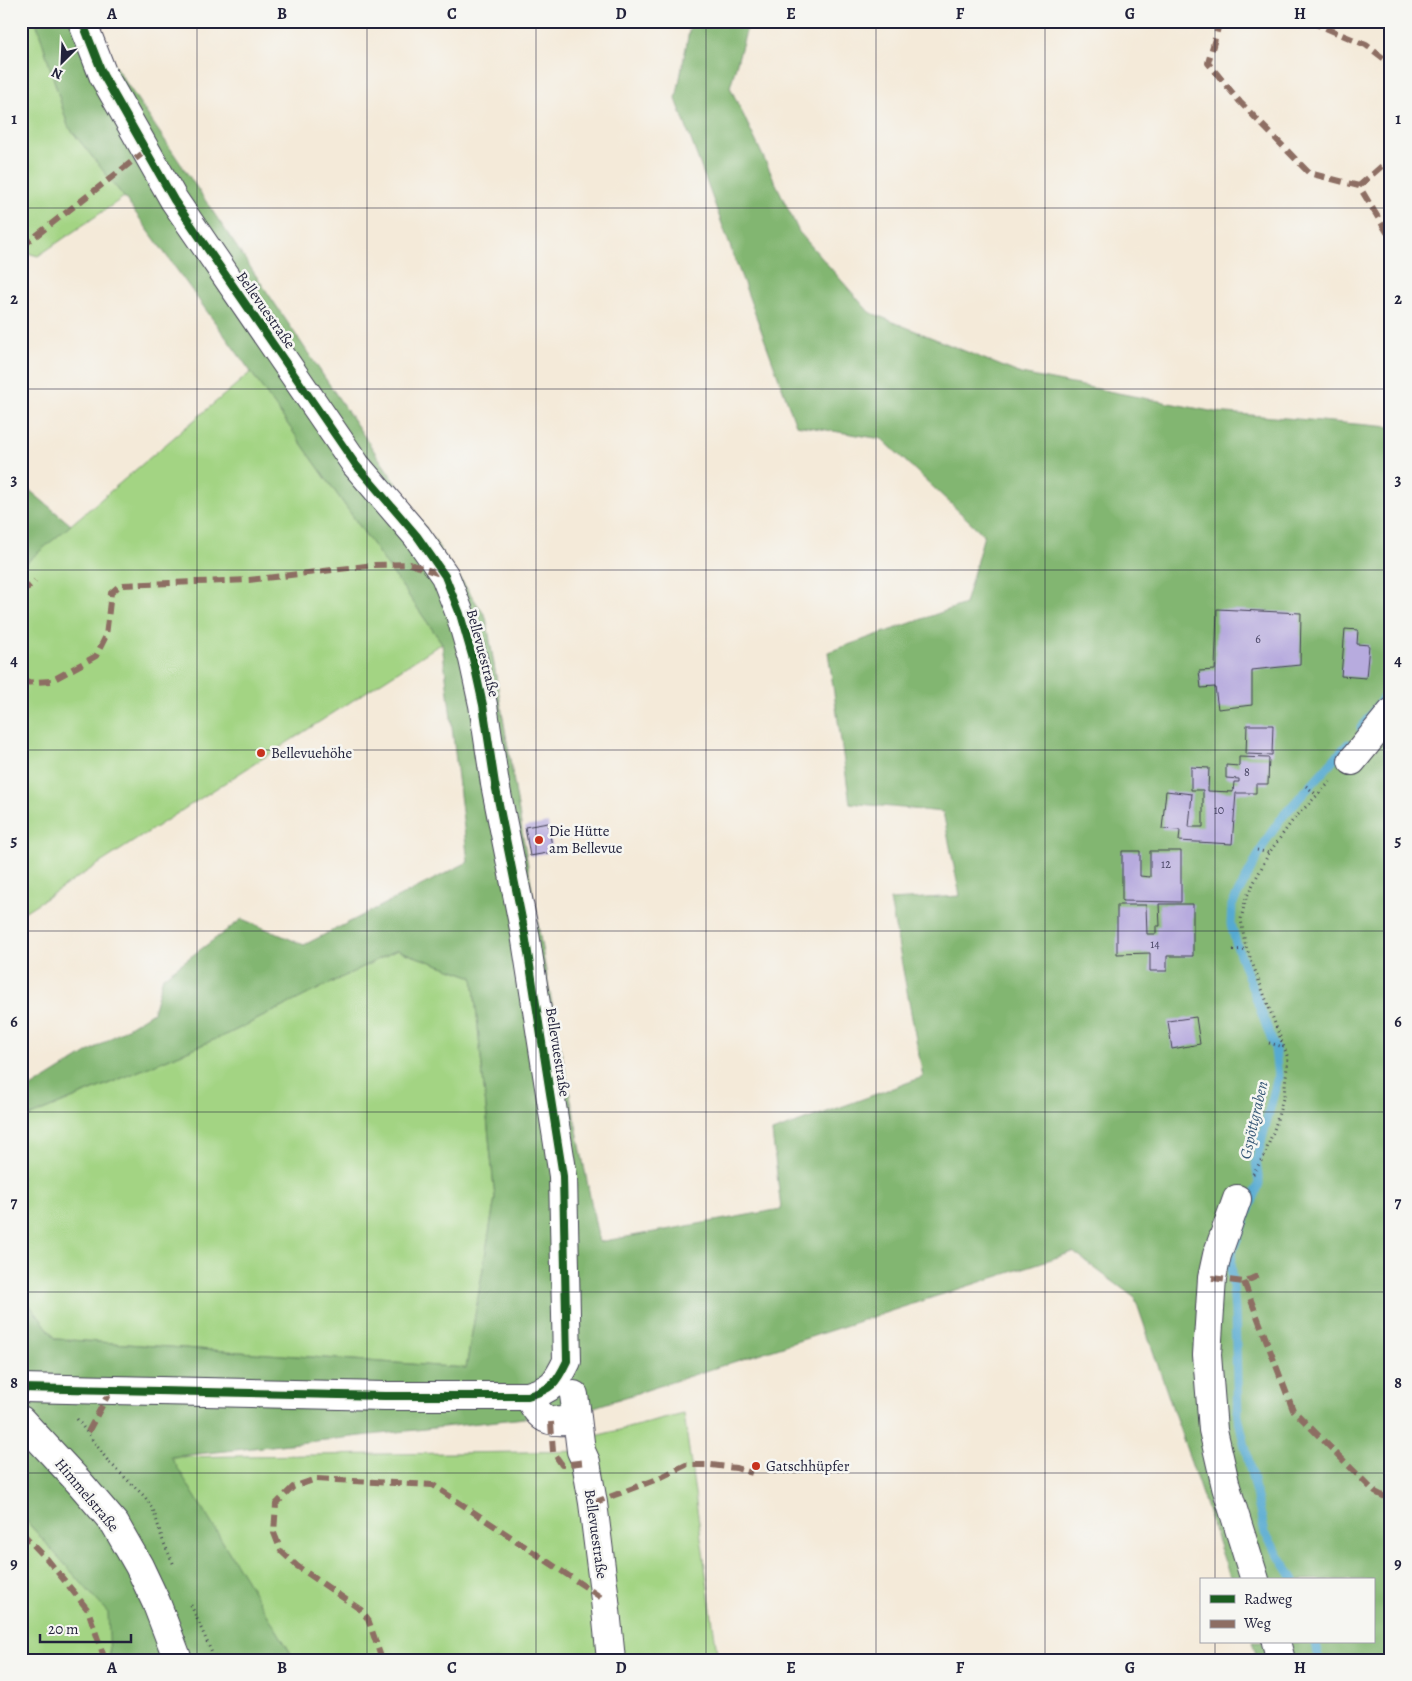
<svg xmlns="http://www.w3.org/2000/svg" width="1412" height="1681" font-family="Alegreya,serif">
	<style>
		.green { fill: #a3d483; stroke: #627b5f }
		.forest { fill: #82b671; stroke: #526c56 }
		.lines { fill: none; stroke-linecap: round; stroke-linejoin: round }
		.stream { stroke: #56aad1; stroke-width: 9 }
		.building { fill: #b7abde }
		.minor-casing { stroke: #424053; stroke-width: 30 }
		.path { stroke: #424053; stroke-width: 3; stroke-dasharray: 1 4; stroke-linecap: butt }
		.minor { stroke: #fff; stroke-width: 28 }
		.quiet { stroke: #8d6e63; stroke-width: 6; stroke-dasharray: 12 6; stroke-linecap: butt }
		.cycleway-casing { stroke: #f6f6f2; stroke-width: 11 }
		.cycleway { stroke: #1b5e20; stroke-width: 8 }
		.grid { fill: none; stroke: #22223b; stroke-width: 1; stroke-opacity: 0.55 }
		.poi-dot { fill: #c8321e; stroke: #f6f6f2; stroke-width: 2 }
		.labels { text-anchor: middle; stroke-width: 5; stroke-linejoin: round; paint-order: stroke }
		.number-label { font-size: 12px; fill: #474464 }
		.street-label { font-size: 15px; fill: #22223b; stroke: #f6f6f2 }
		.poi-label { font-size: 15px; fill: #22223b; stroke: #f6f6f2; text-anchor: start }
		.water-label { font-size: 16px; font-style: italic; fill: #375877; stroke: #f6f6f2 }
		.neatline { fill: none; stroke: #22223b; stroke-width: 2 }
		.grid-label { font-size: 16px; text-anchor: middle; font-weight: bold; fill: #22223b }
	</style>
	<rect width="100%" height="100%" fill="#f6f6f2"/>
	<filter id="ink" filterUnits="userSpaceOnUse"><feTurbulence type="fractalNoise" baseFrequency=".02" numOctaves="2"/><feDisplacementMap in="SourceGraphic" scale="10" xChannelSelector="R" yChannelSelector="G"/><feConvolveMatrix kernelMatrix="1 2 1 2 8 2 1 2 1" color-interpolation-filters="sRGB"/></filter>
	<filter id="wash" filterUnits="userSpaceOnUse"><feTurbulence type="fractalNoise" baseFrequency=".0096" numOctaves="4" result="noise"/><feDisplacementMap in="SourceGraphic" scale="20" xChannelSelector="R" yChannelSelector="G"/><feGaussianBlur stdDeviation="1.12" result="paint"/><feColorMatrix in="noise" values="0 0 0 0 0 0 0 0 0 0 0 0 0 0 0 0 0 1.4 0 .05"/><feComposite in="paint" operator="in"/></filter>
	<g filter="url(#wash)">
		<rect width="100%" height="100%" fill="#f4ead9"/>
		<g class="green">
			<path d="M21,21H36L68,126L124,197L38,256L21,251Z"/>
			<path d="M251,372L442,643L21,914V567Z"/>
			<path d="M397,950L473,977L495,1198L466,1368L56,1339L21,1294V1120L228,1034Z"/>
			<path d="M684,1414L718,1660H295L170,1457L596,1451L595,1436Z"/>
			<path d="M21,1515L109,1613L110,1660H21Z"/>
		</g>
		<g class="forest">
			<path d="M36,21H94L102,47L486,617L547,978L599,1242L781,1209L772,1132L923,1077L890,900L960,896L943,812L850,803L828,652L965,604L984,535L882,439L796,425L676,99L691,21H749L730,87L799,232L869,312L1021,374L1215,412L1391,427V1660H1258L1252,1642H1373V1580H1231L1135,1298L1073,1252L579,1412L171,1457L295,1660H110L108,1613L21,1515V1294L56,1339L466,1368L495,1198L473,977L397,950L228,1034L21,1120V1094L153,1012L163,977L242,919L304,945L468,862L442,643L251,372L124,197L68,126Z"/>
			<path d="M21,483L71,525L21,567Z"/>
		</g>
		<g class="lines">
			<g class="stream">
				<path d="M1361,728L1388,692L1391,682"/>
				<path d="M1294,1580L1265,1533L1238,1416L1235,1311L1231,1262L1233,1249L1239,1234L1256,1192L1259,1183L1256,1162L1278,1077L1275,1049L1237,946L1231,924L1232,905L1267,839L1283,816L1348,744"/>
				<path d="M1316,1642L1319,1660"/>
			</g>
		</g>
		<g id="blocks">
			<g class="building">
				<path d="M1217,609L1301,613L1300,665L1252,670V705L1218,709L1215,687L1201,688L1199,671L1215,670Z"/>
				<path d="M1345,629L1358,630L1357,644L1369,645L1366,678L1341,676Z"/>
				<path d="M1247,725H1273L1272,755L1246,754Z"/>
				<path d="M1239,757L1269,758L1268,784H1256V793H1236L1232,844L1179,841L1180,830L1162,829L1166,791L1192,794L1189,827H1203V790H1191V767L1209,768L1208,791L1233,792L1234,782H1239V779L1226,778V765L1239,766Z"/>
				<path d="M548,823L553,852L530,856L525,827Z"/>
				<path d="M1122,851H1140V876L1150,877V851H1181V902L1122,901Z"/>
				<path d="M1159,904H1193V956H1167V971H1150V953L1117,954V905H1146L1147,934H1156V926H1160Z"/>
				<path d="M1196,1017L1200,1044L1172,1049L1168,1021Z"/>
			</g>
		</g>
	</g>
	<g filter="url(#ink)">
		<use href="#blocks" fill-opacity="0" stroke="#424053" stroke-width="1"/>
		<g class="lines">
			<defs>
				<g id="minor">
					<path d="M1352,761L1391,713"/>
					<path d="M1237,1199L1217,1255L1212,1278L1207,1355L1213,1430L1226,1487L1255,1580"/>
					<path d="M21,1388L385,1396H528C552,1389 556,1384 567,1361L563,1176L525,934L495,784L483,705L473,659L460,614L445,576L417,536L356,465L174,200L103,75L82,21"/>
					<path d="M528,1396C539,1415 543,1423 566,1421L576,1409L574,1395"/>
					<path d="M576,1409L581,1451L586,1462L593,1503L605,1600L611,1660"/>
					<path d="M21,1420L79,1482L115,1524L139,1566L156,1602L178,1660"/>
					<path d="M1276,1642L1281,1660"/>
				</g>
			</defs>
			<use href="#minor" class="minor-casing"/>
			<g class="path">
				<path d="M1306,786L1317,795"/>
				<path d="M1257,850L1269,853"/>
				<path d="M1233,950L1247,949"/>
				<path d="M1269,1043L1284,1047"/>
				<path d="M1253,1174L1264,1156L1275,1127L1284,1095L1288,1058L1245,944L1241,919L1246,898L1269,853L1293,820L1332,780"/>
				<path d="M77,1419L108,1461L145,1497L153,1509L163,1541L174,1565"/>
				<path d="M191,1605L215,1660"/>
			</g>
			<use href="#minor" class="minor"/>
			<g class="quiet">
				<path d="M1220,21L1208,63L1240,102L1309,173L1359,186L1391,239"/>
				<path d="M1309,21L1366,45L1391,64"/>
				<path d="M1359,186L1391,158"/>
				<path d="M21,245H24L147,150"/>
				<path d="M21,593L35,581"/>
				<path d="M21,683L51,681L96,656L106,636L111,593L120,585L249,580L374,565L410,564L443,575"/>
				<path d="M1212,1278L1244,1282L1262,1274"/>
				<path d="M1244,1282L1293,1410L1375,1492L1391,1500"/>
				<path d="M551,1422L553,1452L562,1465L586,1462"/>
				<path d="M88,1432L110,1391"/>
				<path d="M593,1503L655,1480L686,1465H711L736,1468L752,1473"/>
				<path d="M21,1532L47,1559L88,1610L105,1660"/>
				<path d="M382,1660L368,1619L361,1610L297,1566L281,1551L274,1533L276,1504L293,1487L316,1479L433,1485L605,1600"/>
			</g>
			<defs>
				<path id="cycleway" d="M21,1388L385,1396H528C552,1389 556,1384 567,1361L563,1176L525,934L495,784L483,705L473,659L460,614L445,576L417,536L356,465L174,200L103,75L82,21"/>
			</defs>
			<use href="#cycleway" class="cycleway-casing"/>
			<use href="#cycleway" class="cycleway"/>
		</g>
	</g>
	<path class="grid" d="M197,21V1660M367,21V1660M536,21V1660M706,21V1660M876,21V1660M1045,21V1660M1215,21V1580M21,208H1391M21,389H1391M21,570H1391M21,750H1391M21,931H1391M21,1112H1391M21,1292H1391M21,1473H1391M1215,1642V1660"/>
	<g class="poi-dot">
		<circle cx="261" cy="753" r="5"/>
		<circle cx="539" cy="840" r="5"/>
		<circle cx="756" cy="1466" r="5"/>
	</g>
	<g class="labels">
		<g class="number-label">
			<text x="1258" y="643">6</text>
			<text x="1247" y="776">8</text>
			<text x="1219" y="814">10</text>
			<text x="1166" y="868">12</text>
			<text x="1155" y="948">14</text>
		</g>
		<g class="street-label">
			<text transform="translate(266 310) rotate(55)" y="5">Bellevuestraße</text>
			<text transform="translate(483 653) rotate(75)" y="5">Bellevuestraße</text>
			<text transform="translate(558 1052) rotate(81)" y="5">Bellevuestraße</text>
			<text transform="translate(87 1495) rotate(50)" y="5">Himmelstraße</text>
			<text transform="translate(596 1534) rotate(82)" y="5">Bellevuestraße</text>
		</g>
		<g class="poi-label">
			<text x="271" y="758">Bellevuehöhe</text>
			<text x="549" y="836">Die Hütte<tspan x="549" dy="17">am Bellevue</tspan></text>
			<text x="766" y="1471">Gatschhüpfer</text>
		</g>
		<g class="water-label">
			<text transform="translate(1253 1120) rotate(-77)" y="6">Gspöttgraben</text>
		</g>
	</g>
	<rect width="1412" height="1681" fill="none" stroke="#f6f6f2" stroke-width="55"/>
	<rect x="1200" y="1578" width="175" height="65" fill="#f6f6f2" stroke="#a1a1a9"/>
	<rect x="1210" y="1595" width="25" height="8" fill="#1b5e20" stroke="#a1a1a9"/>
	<text x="1244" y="1604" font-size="15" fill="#22223b">Radweg</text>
	<rect x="1210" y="1620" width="25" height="8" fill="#8d6e63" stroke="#a1a1a9"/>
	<text x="1244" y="1628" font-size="15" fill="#22223b">Weg</text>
	<g transform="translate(62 62) rotate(204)" stroke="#f6f6f2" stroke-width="4" paint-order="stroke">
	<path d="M0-4L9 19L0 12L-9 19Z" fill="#22223b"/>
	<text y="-8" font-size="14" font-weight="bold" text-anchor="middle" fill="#22223b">N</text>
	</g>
	<path d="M40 1634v8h91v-8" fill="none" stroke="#22223b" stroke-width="2.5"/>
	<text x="48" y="1634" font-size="15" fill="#22223b" stroke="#f6f6f2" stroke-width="4" paint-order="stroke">20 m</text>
	<rect x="28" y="28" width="1356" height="1626" class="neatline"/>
	<g class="grid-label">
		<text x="112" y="19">A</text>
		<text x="282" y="19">B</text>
		<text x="452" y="19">C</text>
		<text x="621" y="19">D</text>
		<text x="791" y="19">E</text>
		<text x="960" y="19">F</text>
		<text x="1130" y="19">G</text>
		<text x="1300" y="19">H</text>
		<text x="14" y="124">1</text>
		<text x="1398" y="124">1</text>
		<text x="14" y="304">2</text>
		<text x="1398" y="304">2</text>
		<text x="14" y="485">3</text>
		<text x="1398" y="485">3</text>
		<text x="14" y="666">4</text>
		<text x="1398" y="666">4</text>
		<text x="14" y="846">5</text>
		<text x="1398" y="846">5</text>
		<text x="14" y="1027">6</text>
		<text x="1398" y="1027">6</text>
		<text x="14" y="1208">7</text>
		<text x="1398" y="1208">7</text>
		<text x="14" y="1388">8</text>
		<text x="1398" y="1388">8</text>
		<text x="14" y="1569">9</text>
		<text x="1398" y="1569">9</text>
		<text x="112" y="1673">A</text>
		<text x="282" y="1673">B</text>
		<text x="452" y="1673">C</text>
		<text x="621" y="1673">D</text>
		<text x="791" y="1673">E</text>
		<text x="960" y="1673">F</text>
		<text x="1130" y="1673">G</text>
		<text x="1300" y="1673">H</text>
	</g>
</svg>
